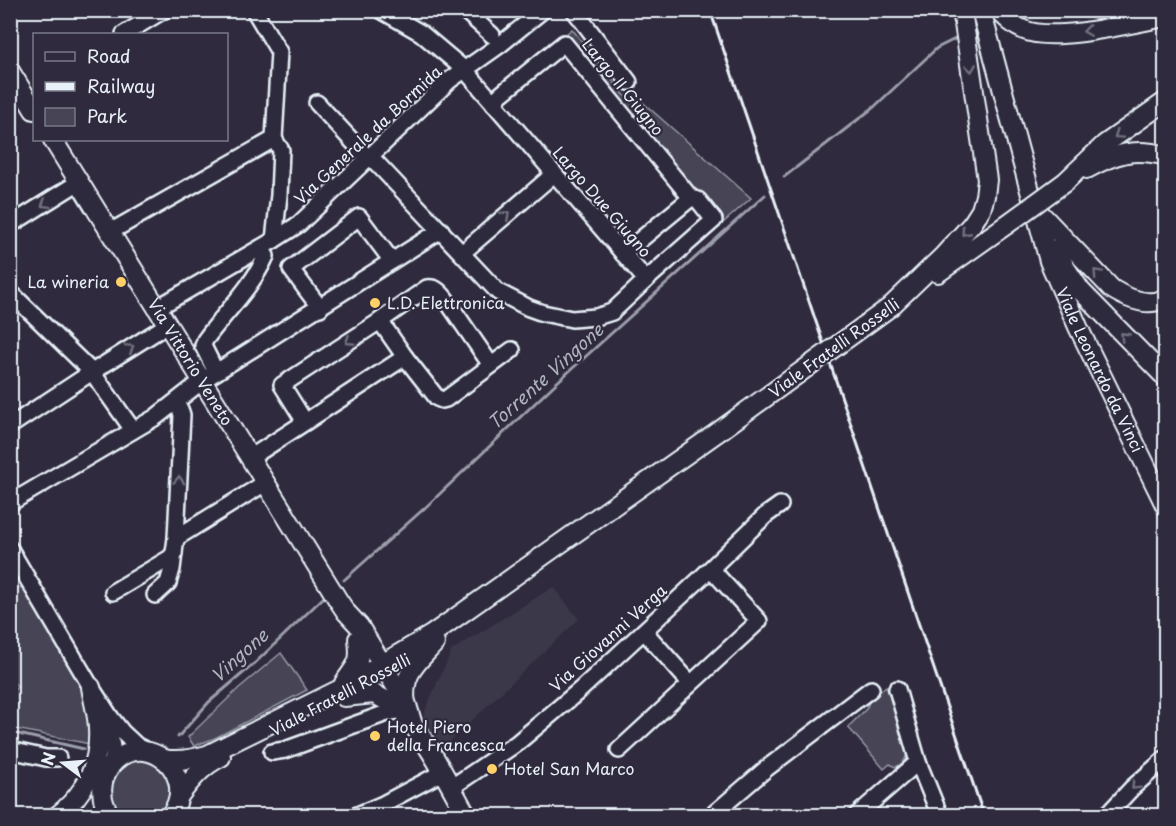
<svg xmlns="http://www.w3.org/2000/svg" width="1176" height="826" font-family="'Playpen Sans',sans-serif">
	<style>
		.built { fill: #3b3749 }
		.green { fill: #464455; stroke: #979aa6; stroke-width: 1.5 }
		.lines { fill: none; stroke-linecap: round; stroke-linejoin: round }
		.stream { stroke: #9c9fab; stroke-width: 3 }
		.minor-casing { stroke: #e8f1f8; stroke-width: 20 }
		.major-casing { stroke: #e8f1f8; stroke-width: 22 }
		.minor { stroke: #2f2a3d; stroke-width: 15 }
		.major { stroke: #2f2a3d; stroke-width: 18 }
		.rail { stroke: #e8f1f8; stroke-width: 3 }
		.major-bridge-casing { stroke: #e8f1f8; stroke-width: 22; stroke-linecap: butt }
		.major-bridge { stroke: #2f2a3d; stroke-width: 18 }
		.oneway { stroke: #70707e }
		.poi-dot { fill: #ffd166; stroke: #2f2a3d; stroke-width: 2 }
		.labels { text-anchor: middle; stroke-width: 4.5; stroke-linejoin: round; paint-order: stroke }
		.street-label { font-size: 16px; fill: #e8f1f8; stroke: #2f2a3d }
		.poi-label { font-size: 16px; fill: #e8f1f8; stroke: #2f2a3d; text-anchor: start }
		.water-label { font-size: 18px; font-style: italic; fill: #afb4be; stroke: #2f2a3d }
	</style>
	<rect width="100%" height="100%" fill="#2f2a3d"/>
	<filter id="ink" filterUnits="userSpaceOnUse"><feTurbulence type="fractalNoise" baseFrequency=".0167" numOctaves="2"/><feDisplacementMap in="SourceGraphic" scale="12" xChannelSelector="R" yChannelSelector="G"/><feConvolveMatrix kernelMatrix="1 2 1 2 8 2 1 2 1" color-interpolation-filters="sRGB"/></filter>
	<g filter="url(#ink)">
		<path class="built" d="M553,587L579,619L441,750L423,719L427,705L452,650Z"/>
		<g class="green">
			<path d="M572,29L626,97L631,92L751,198L722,224L569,42L572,39L567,33Z"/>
			<path d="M22,587L29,592L86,690L90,744L11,728L10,694L18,686L11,681V590Z"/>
			<path d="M281,653L307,690L215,738L194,746L188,737L239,688Z"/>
			<path d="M886,686L908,749C906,759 904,764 895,767L890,764L884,769L848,727L866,709L870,700Z"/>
			<path d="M136,759C160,760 180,783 164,806C162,809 158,814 154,815C147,817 133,815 125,815C108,805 104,778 122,765C126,762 132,761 136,759Z"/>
		</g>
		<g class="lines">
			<g class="stream">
				<path d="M784,177L874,107L937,48L955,39"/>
				<path d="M344,580L427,506L554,385L765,195"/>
				<path d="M10,732L84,749"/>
				<path d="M178,737L209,702L255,663L323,598"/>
			</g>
			<defs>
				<g id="minor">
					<path d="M464,10L492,35"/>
					<path d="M574,10L629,82"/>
					<path d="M124,34L164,10"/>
					<path d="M317,103L368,158"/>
					<path d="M494,104L500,95L564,43L691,198L623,254"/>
					<path d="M370,156L498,292L529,308L543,313L572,319L596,317L612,312L646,280L465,70L421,33L381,10"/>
					<path d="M10,225L79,182"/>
					<path d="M110,232L274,139L279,52L254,10"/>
					<path d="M274,240L299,224L450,80L501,44L543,10"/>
					<path d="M462,253L554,174"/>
					<path d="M646,280L714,220L698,200L691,198"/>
					<path d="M10,292L92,372L133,430"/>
					<path d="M157,308L274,240L279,195L281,150L274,139"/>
					<path d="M320,308L291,269L359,217L392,261"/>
					<path d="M380,321L427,288C436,287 440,292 445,298L491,365"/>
					<path d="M216,372L203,346L205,340C225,312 251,289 266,256L261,248"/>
					<path d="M305,422L282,385L380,321L405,357L437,398L442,400L446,399L512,350"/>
					<path d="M10,426L92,372L167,325"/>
					<path d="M250,458L405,357"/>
					<path d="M10,503L156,417L202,381L441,230"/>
					<path d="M176,538L265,483"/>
					<path d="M10,549L91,687L111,718L122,732L137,746L149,752"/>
					<path d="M113,592L170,558L174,553L176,538L182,415L180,409"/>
					<path d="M155,595L168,583L172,569L174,553"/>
					<path d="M644,631L690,683"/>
					<path d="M897,689L918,762L940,816"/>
					<path d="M102,715C108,731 114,745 113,763"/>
					<path d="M10,750L46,758H58"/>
					<path d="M619,750L759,621L711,569"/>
					<path d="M272,752L285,750L384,714L401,710"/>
					<path d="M452,787L517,743L580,690L701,578L766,515L780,505"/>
					<path d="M355,816L381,805L443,772"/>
					<path d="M711,816L767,768L871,689"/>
					<path d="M856,816L918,762"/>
					<path d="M1106,816L1132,788L1166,758"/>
				</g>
				<g id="major">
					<path id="s1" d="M981,10L1049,261L1079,329L1166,507"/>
					<path d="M998,10C1006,18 1014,26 1024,30C1054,43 1132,23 1166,17"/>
					<path d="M10,71L34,110"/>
					<path id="s2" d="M53,140L338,600L346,612L359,626L387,672L407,705L413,725"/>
					<path d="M1087,169C1114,154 1134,147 1166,156"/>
					<path d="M1065,182L1105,144L1166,101"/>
					<path d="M1035,208L1112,289C1128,299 1148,308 1166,298"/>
					<path d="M1056,249L1065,267L1081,291L1166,378"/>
					<path d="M938,273L1006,225"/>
					<path d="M890,307L943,256L972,224L981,210L985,196L987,180L962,10"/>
					<path d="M344,683C357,663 361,665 358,639"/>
					<path d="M344,697L374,694L391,703L401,710"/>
					<path d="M406,704C401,674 417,663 435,643"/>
					<path d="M405,715C430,745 448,782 467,816"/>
					<path d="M164,759C179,762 193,759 207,755L340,689L431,635L718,432"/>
					<path d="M179,796C192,779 201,767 221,757"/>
					<path d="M57,816C85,794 100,764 98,729C98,716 93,701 91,687"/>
					<path d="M111,816C85,782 121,735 159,756C168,761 175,770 178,781C181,793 178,805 170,816"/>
				</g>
			</defs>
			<use href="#minor" class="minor-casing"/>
			<use href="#major" class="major-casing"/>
			<use href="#minor" class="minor"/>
			<use href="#major" class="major"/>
			<path class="rail" d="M710,10L984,816"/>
			<defs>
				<g id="major-bridge">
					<path d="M1006,225L1065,182"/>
					<path d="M718,432L890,307"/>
				</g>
			</defs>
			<use href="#major-bridge" class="major-bridge-casing"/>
			<use href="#major-bridge" class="major-bridge"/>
		</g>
		<defs><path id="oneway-chevron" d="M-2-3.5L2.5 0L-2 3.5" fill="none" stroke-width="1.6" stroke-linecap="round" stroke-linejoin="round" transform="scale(1.5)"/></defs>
		<g class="oneway">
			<use href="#oneway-chevron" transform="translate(1087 31) rotate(172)"/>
			<use href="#oneway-chevron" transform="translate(971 68) rotate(82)"/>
			<use href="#oneway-chevron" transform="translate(1118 135) rotate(145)"/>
			<use href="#oneway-chevron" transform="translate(45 204) rotate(148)"/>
			<use href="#oneway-chevron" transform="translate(506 215) rotate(-41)"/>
			<use href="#oneway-chevron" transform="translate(965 232) rotate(132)"/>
			<use href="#oneway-chevron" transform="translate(1097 273) rotate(-133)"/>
			<use href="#oneway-chevron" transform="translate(1124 336) rotate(-134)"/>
			<use href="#oneway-chevron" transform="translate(349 341) rotate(147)"/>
			<use href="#oneway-chevron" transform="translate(130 348) rotate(-32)"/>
			<use href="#oneway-chevron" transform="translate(179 480) rotate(-87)"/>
			<use href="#oneway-chevron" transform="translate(1135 786) rotate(135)"/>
		</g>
	</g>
	<g class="poi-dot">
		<circle cx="121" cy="282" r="6"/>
		<circle cx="375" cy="303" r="6"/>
		<circle cx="375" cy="736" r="6"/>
		<circle cx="492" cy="769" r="6"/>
	</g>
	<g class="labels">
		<g class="street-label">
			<text transform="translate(623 87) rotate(51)" y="6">Largo II Giugno</text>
			<text transform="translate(368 135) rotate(-43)" y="6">Via Generale da Bormida</text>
			<text transform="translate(602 202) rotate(49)" y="6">Largo Due Giugno</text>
			<text transform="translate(834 348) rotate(-36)" y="6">Viale Fratelli Rosselli</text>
			<text dy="6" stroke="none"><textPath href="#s2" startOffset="261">Via Vittorio Veneto</textPath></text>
			<text dy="6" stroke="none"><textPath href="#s1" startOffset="380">Viale Leonardo da Vinci</textPath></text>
			<text transform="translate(608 638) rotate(-42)" y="6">Via Giovanni Verga</text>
			<text transform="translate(340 695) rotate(-28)" y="6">Viale Fratelli Rosselli</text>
		</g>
		<g class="poi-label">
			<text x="109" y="288" text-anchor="end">La wineria</text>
			<text x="387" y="309">L.D. Elettronica</text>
			<text x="387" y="733">Hotel Piero<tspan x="387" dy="18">della Francesca</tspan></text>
			<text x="504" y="775">Hotel San Marco</text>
		</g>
		<g class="water-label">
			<text transform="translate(546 377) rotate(-42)" y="6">Torrente Vingone</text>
			<text transform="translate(240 656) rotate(-42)" y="6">Vingone</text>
		</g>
	</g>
	<rect width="1176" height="826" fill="none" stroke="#2f2a3d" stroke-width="36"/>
	<rect x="18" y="18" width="1140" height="790" fill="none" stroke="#e8f1f8" stroke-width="2" filter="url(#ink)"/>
	<rect x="33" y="33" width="195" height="108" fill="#2f2a3d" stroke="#797a88" stroke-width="1.5"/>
	<rect x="45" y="52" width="30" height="9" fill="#2f2a3d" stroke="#797a88" stroke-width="1.5"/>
	<text x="87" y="63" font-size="18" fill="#e8f1f8">Road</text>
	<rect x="45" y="82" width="30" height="9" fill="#e8f1f8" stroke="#797a88" stroke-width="1.5"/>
	<text x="87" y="93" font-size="18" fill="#e8f1f8">Railway</text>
	<rect x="45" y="108" width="30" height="18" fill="#464455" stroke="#797a88" stroke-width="1.5"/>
	<text x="87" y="123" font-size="18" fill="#e8f1f8">Park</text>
	<g transform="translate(63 763) rotate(286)" stroke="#2f2a3d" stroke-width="4.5" paint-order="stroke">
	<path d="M0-4.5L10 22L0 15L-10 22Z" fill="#e8f1f8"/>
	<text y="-9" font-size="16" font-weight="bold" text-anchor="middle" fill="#e8f1f8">N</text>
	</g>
</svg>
